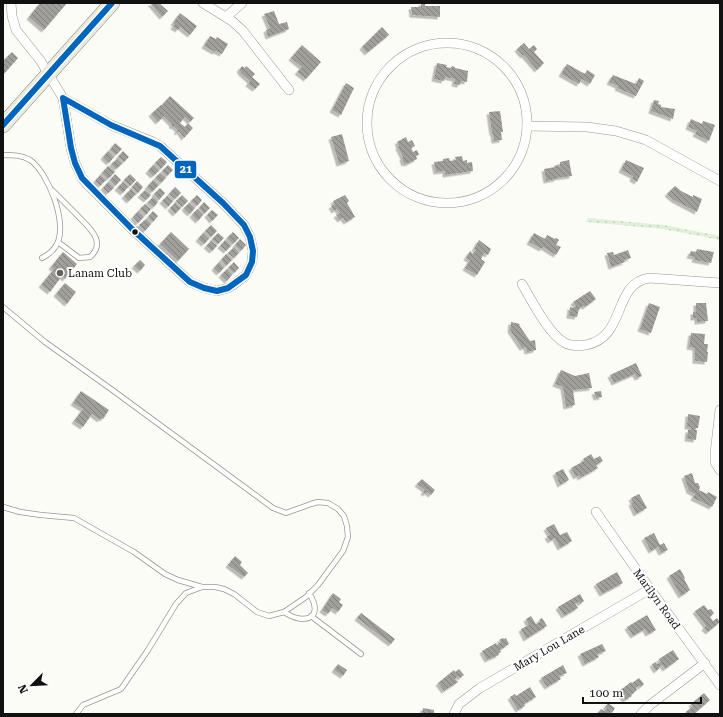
<svg xmlns="http://www.w3.org/2000/svg" width="723" height="717" font-family="'Roboto Serif',serif">
	<style>
		.park { fill: url(#park-dots) }
		.building { fill: url(#building-back-hatch); filter: url(#shadow) }
		.lines { fill: none; stroke-linecap: round; stroke-linejoin: round }
		.lane-casing { stroke: #979795; stroke-width: 6 }
		.street-casing { stroke: #979795; stroke-width: 10 }
		.primary-casing { stroke: #848482; stroke-width: 16 }
		.lane { stroke: #fffffe; stroke-width: 4.5 }
		.street { stroke: #fffffe; stroke-width: 9 }
		.primary { stroke: #ebebdd; stroke-width: 15 }
		.bus-1-casing { stroke: #fff; stroke-width: 9 }
		.bus-1 { stroke: #0065bd; stroke-width: 6 }
		.bus-dot { fill: #111; stroke: #fff; stroke-width: 1.5 }
		.poi-dot { fill: #636362; stroke: #fff; stroke-width: 1.5 }
		.labels { text-anchor: middle; stroke-width: 4; stroke-linejoin: round; paint-order: stroke }
		.poi-label { font-size: 11px; fill: #111; stroke: #fff; text-anchor: start }
		.street-label { font-size: 11px; fill: #111; stroke: #fff }
		.line-badge { stroke: #fff; stroke-width: 1.5 }
		.badge-label { font-size: 11px; text-anchor: middle; font-weight: bold; fill: #fff }
	</style>
	<defs>
		<pattern id="park-dots" width="8" height="8" patternUnits="userSpaceOnUse"><rect width="8" height="8" fill="#e1f0d9"/><path d="M2 2h.1M6 6h.1" fill="none" stroke="#c0cdb9" stroke-width="1.8" stroke-linecap="round"/></pattern>
		<pattern id="building-back-hatch" width="6" height="6" patternUnits="userSpaceOnUse"><rect width="6" height="6" fill="#a09f9c"/><path d="M-1 5l2 2M0 0l6 6M5-1l2 2" fill="none" stroke="#81807e"/></pattern>
		<filter id="shadow"><feDropShadow dx="-2.5" dy="2.5" stdDeviation="0" flood-color="#0004"/></filter>
	</defs>
	<rect width="100%" height="100%" fill="#fcfcf7"/>
	<path class="park" d="M588,218L664,225L720,236V240L663,229L586,222Z"/>
	<g class="building">
		<path d="M40,3H67L44,30L29,17Z"/>
		<path d="M150,3H161L160,4L168,11L162,17Z"/>
		<path d="M421,3H425V6H440V17L412,15L411,7H421Z"/>
		<path d="M274,11L279,24L287,22L289,29L268,37L266,30L270,28L264,14Z"/>
		<path d="M180,13L197,26L190,35L180,27L178,30L173,27L175,24L173,23Z"/>
		<path d="M382,27L389,35L367,53L362,47Z"/>
		<path d="M210,36L216,39L217,37L228,44L222,54L216,51L215,52L204,46Z"/>
		<path d="M524,43L529,49L534,45L537,49L534,52L544,63L537,70L524,55L523,56L517,49Z"/>
		<path d="M302,45L321,62L306,79L297,72L302,67L291,58Z"/>
		<path d="M12,52L18,58L3,75V58L4,60Z"/>
		<path d="M437,63L447,65L446,67L451,68L452,66L455,67V68L468,71L467,82L461,81L460,85L454,84L455,79L445,77L444,81L434,79Z"/>
		<path d="M567,64L585,74L587,70L595,75L590,84L582,79L579,84L561,74Z"/>
		<path d="M242,66L245,68L246,66L255,74L252,77L260,84L255,89L248,84L250,81L241,73V72L239,70Z"/>
		<path d="M613,75L636,84L639,78L644,81L636,96L617,88L618,86L609,82Z"/>
		<path d="M346,83L354,88L341,115L332,110Z"/>
		<path d="M170,96L194,118L190,122L185,117L180,123L185,127L188,123L193,128L184,138L179,131L178,133L176,131L178,130L174,126L173,127L171,125L172,124L164,116L158,122L151,114L161,105H162Z"/>
		<path d="M654,100L659,101L658,104L661,105V107L675,109L673,119L651,111Z"/>
		<path d="M500,111L503,132H501L502,140L494,141L493,133H492L489,112Z"/>
		<path d="M691,119L702,124L703,121L715,125L709,141L695,134L697,131L688,127Z"/>
		<path d="M342,134L349,161L339,164L331,137Z"/>
		<path d="M406,137L408,142L412,140L415,146L411,148L413,152L417,150L419,155L416,156L417,159L407,164L406,163L404,164L402,158L403,157L398,147L399,146L397,142Z"/>
		<path d="M115,143L122,149L116,155L110,150Z"/>
		<path d="M108,151L114,157L109,163L103,157Z"/>
		<path d="M123,151L129,157L124,162L118,157Z"/>
		<path d="M462,156L463,161L467,160V163L472,162L473,171L445,175V171L436,172L434,162L443,161V159L449,158L450,161L456,160L455,157Z"/>
		<path d="M161,157L167,162L161,169L155,163Z"/>
		<path d="M117,159L122,164L116,169L111,164Z"/>
		<path d="M569,160L572,176L556,178L557,179L546,181L544,169L555,167L554,166L558,165V167H560V162Z"/>
		<path d="M626,160L644,168L637,182L632,179L633,176L621,170Z"/>
		<path d="M153,165L159,171L153,176L148,171Z"/>
		<path d="M168,165L173,170L167,176L162,171Z"/>
		<path d="M108,166L115,172L108,179L102,173Z"/>
		<path d="M160,173L166,178L161,183L155,178Z"/>
		<path d="M115,174L121,180L115,186L110,180Z"/>
		<path d="M130,174L136,180L130,186L124,180Z"/>
		<path d="M100,175L106,180L100,186L95,181Z"/>
		<path d="M153,180L159,185L152,192L147,187Z"/>
		<path d="M137,181L143,187L138,193L132,187Z"/>
		<path d="M108,182L114,188L108,193L103,188Z"/>
		<path d="M123,182L128,187L123,193L117,188Z"/>
		<path d="M675,186L681,191L693,197V195L702,199L697,212L674,200L667,194Z"/>
		<path d="M175,187L181,193L175,199L169,194Z"/>
		<path d="M160,188L165,193L159,200L154,194Z"/>
		<path d="M131,189L136,194L129,201L124,196Z"/>
		<path d="M145,190L151,195L146,200L140,195Z"/>
		<path d="M182,195L188,201L182,207L176,201Z"/>
		<path d="M197,195L202,200L197,206L191,201Z"/>
		<path d="M345,195L349,201L347,203L355,217L346,222L343,218L340,220L336,215L340,213L337,209L334,211L331,206L335,204L333,201Z"/>
		<path d="M167,196L173,201L168,207L162,201Z"/>
		<path d="M153,197L158,202L154,207L148,202Z"/>
		<path d="M204,202L210,208L204,214L199,208Z"/>
		<path d="M175,203L181,208L175,214L170,208Z"/>
		<path d="M189,203L195,208L190,214L184,208Z"/>
		<path d="M145,204L151,209L146,215L140,209Z"/>
		<path d="M197,209L203,215L198,221L192,215Z"/>
		<path d="M212,210L218,215L212,221L207,215Z"/>
		<path d="M138,211L144,217L138,223L133,217Z"/>
		<path d="M153,211L158,216L153,222L148,217Z"/>
		<path d="M146,219L151,224L145,231L139,225Z"/>
		<path d="M211,225L217,231L211,237L205,231Z"/>
		<path d="M171,232L189,249L178,261L160,244Z"/>
		<path d="M233,232L239,238L233,244L227,238Z"/>
		<path d="M203,233L209,239L204,244L198,239Z"/>
		<path d="M218,233L224,238L218,244L212,239Z"/>
		<path d="M534,233L545,239L547,235L555,239L556,238L559,240L556,245L561,247L556,255L543,247L542,249L529,242Z"/>
		<path d="M240,239L246,245L241,251L235,245Z"/>
		<path d="M225,240L231,246L226,251L220,246Z"/>
		<path d="M479,240L491,249L488,255L484,253L481,259L485,262L477,275L465,268L470,260L466,258L470,251L473,254L476,250L474,249Z"/>
		<path d="M211,241L217,246L212,251L206,246Z"/>
		<path d="M234,247L239,253L234,258L228,253Z"/>
		<path d="M697,249L714,252L711,263L694,260L695,257L689,256L691,251L696,252Z"/>
		<path d="M628,250L631,258L624,260L625,262L611,267L607,253L613,252L614,255Z"/>
		<path d="M63,252L77,264L65,279L62,276L50,292L41,285L54,269L51,267Z"/>
		<path d="M226,254L232,260L226,266L221,260Z"/>
		<path d="M140,260L145,265L140,271L134,266Z"/>
		<path d="M219,262L224,268L219,273L214,268Z"/>
		<path d="M234,262L239,268L234,273L228,268Z"/>
		<path d="M227,269L232,275L227,281L221,275Z"/>
		<path d="M65,283L76,292L67,304L56,294Z"/>
		<path d="M590,291L596,299L585,307L583,306L579,309L577,317L569,316L570,307L573,308L576,306L573,302Z"/>
		<path d="M649,303L660,307L651,333L640,329Z"/>
		<path d="M696,303H706L708,321L697,322V318H693V312H696Z"/>
		<path d="M511,322L520,324L519,325L530,341L535,340L536,350L527,352L526,347L522,348L510,330Z"/>
		<path d="M691,333L705,334L704,344H708L707,352H708L707,362L695,361V348L689,347Z"/>
		<path d="M636,363L642,376L637,378L635,374L614,383L610,375Z"/>
		<path d="M561,370L575,376L589,373L592,388L573,390L575,405L566,407L563,387L555,384Z"/>
		<path d="M81,391L109,410L103,419L101,418L100,420L92,414L83,427L74,421L83,409L73,403Z"/>
		<path d="M601,391L602,397L596,398L594,392Z"/>
		<path d="M688,414L700,416L698,428H696L695,430H697L696,440L687,439L688,430H691V427H687Z"/>
		<path d="M591,454L594,459L600,456L603,461L596,465L598,468L580,478L579,475L576,477L571,468L584,461L583,459Z"/>
		<path d="M563,469L569,480L560,485L555,473Z"/>
		<path d="M692,473L695,483H698L700,487L699,490L707,494L708,492L717,497L712,507L693,498L695,494L689,491L684,476Z"/>
		<path d="M422,479L435,490L431,495L427,492L425,494L423,492L425,490L417,484Z"/>
		<path d="M639,494L647,508L636,514L631,503L633,502L631,498Z"/>
		<path d="M554,524L560,535L567,532L572,541L560,548L555,538L550,541L547,536L550,535L546,528Z"/>
		<path d="M654,533L660,545L664,543L668,550L661,553L658,547L651,551L644,538Z"/>
		<path d="M235,556L242,562L240,565L248,573L244,577L228,565Z"/>
		<path d="M680,569L685,578L684,579L690,590L681,596L669,576Z"/>
		<path d="M617,572L623,583L602,594L596,584Z"/>
		<path d="M333,593L341,599L339,602L343,605L338,612L332,608L328,614L322,610Z"/>
		<path d="M580,594L584,601L580,604L579,602L575,604L578,608L564,616L558,607Z"/>
		<path d="M704,605L708,610L711,609L714,613L710,617L713,621L717,618L720,622L708,632L704,628L706,626L695,611Z"/>
		<path d="M361,613L395,639L391,644L357,618Z"/>
		<path d="M647,615L656,630L648,634L645,629L633,636L627,627Z"/>
		<path d="M531,616L536,624L540,622L539,620L542,618L547,626L526,639L521,629L529,625L526,619Z"/>
		<path d="M503,638L504,639L506,638L509,644L500,650L501,652L498,654L499,655L487,660L482,651L496,643L497,645L501,642L499,640Z"/>
		<path d="M602,644L606,651L597,654L599,657L585,664L580,654Z"/>
		<path d="M673,650L679,659L665,669L662,665L659,667L660,668L656,671L652,664L656,662L657,664L661,662L659,659Z"/>
		<path d="M338,664L347,670L343,676L334,670Z"/>
		<path d="M563,665L567,673L559,676L561,679L547,687L541,678Z"/>
		<path d="M459,669L464,675L460,678L458,676L455,679L458,682L444,691L438,683L454,670L455,672Z"/>
		<path d="M639,678L644,684L641,687L639,686L636,688L637,690L631,695L632,696L625,700L618,692L631,682L632,683Z"/>
		<path d="M530,687L536,697L524,704L525,706L518,710L510,697L515,694L516,696Z"/>
		<path d="M704,693L710,700L694,714H687L686,712L693,706L691,704Z"/>
		<path d="M608,703L615,708L612,713L611,712L609,714H597L601,709L604,711L607,708L605,707Z"/>
		<path d="M423,708L434,710V714H422Z"/>
	</g>
	<g class="lines">
		<defs>
			<g id="lane">
				<path d="M3,155C12,155 22,155 30,160C48,172 68,223 57,244C54,250 48,255 42,258"/>
				<path d="M52,190C60,198 68,206 76,214C87,226 108,241 90,257L79,258L58,242"/>
				<path d="M3,307L45,342L111,389L273,508L286,513L311,504L318,502L328,503L338,509L344,516L347,526L348,537L343,551L318,585L306,597L284,612L269,616L257,612L234,594L224,589L215,587H202L178,580L165,574L134,552L74,518L41,515L20,512L3,507"/>
				<path d="M284,612C305,626 325,618 309,593"/>
				<path d="M311,616L361,654"/>
				<path d="M76,714L83,705L121,689L148,650L176,604L186,593L202,587"/>
			</g>
			<g id="street">
				<path d="M11,3L12,16L16,30L40,60L63,98"/>
				<path d="M203,3L232,21L243,31L289,90"/>
				<path d="M226,17L242,3"/>
				<circle cx="447" cy="123" r="80"/>
				<path d="M63,98L111,125L153,142L160,146L223,203L244,225L250,237L253,251L252,262L246,275L233,285L228,288L217,291L204,288L190,282L133,230L87,184L82,178L75,163L71,148Z"/>
				<path d="M527,126L587,127L616,131L646,140L720,181"/>
				<path d="M522,284C531,299 549,335 565,343C571,346 579,346 586,345C627,337 612,284 649,278L720,283"/>
				<path d="M720,410L715,453V462L720,470"/>
				<path d="M596,512L650,589L720,685"/>
				<path d="M454,714L459,704L480,688L650,589"/>
				<path d="M641,714L650,705L705,663"/>
			</g>
			<path id="primary" d="M3,125L112,3"/>
		</defs>
		<use href="#lane" class="lane-casing"/>
		<use href="#street" class="street-casing"/>
		<use href="#primary" class="primary-casing"/>
		<use href="#lane" class="lane"/>
		<use href="#street" class="street"/>
		<use href="#primary" class="primary"/>
		<defs>
			<g id="bus-1">
				<path d="M63,98L111,125L160,146L223,203L244,225L250,237L253,251L252,262L246,275L228,288L217,291L204,288L190,282L133,230L82,178L75,163L71,148Z"/>
				<path d="M3,125L112,3"/>
			</g>
		</defs>
		<use href="#bus-1" class="bus-1-casing"/>
		<use href="#bus-1" class="bus-1"/>
	</g>
	<circle class="bus-dot" cx="135" cy="232" r="3.5"/>
	<circle class="poi-dot" cx="60" cy="273" r="4"/>
	<g class="labels">
		<g class="poi-label">
			<text x="68" y="277">Lanam Club</text>
		</g>
		<g class="street-label">
			<text transform="translate(657 599) rotate(54)" y="4">Marilyn Road</text>
			<text transform="translate(549 648) rotate(-30)" y="4">Mary Lou Lane</text>
		</g>
	</g>
	<rect class="line-badge" x="174" y="160" width="23" height="19" rx="4" fill="#0065bd"/>
	<g class="badge-label">
		<text x="186" y="173">21</text>
	</g>
	<rect width="723" height="717" fill="none" stroke="#111111" stroke-width="8"/>
	<g transform="translate(32 685) rotate(246)" stroke="#ffffff" stroke-width="3" paint-order="stroke">
	<path d="M0-3L7 15L0 10L-7 15Z" fill="#111111"/>
	<text y="-6" font-size="11" font-weight="bold" text-anchor="middle" fill="#111111">N</text>
	</g>
	<path d="M583 697v6h118v-6" fill="none" stroke="#111111" stroke-width="2"/>
	<text x="589" y="697" font-size="12" fill="#111111" stroke="#ffffff" stroke-width="3" paint-order="stroke">100 m</text>
</svg>
